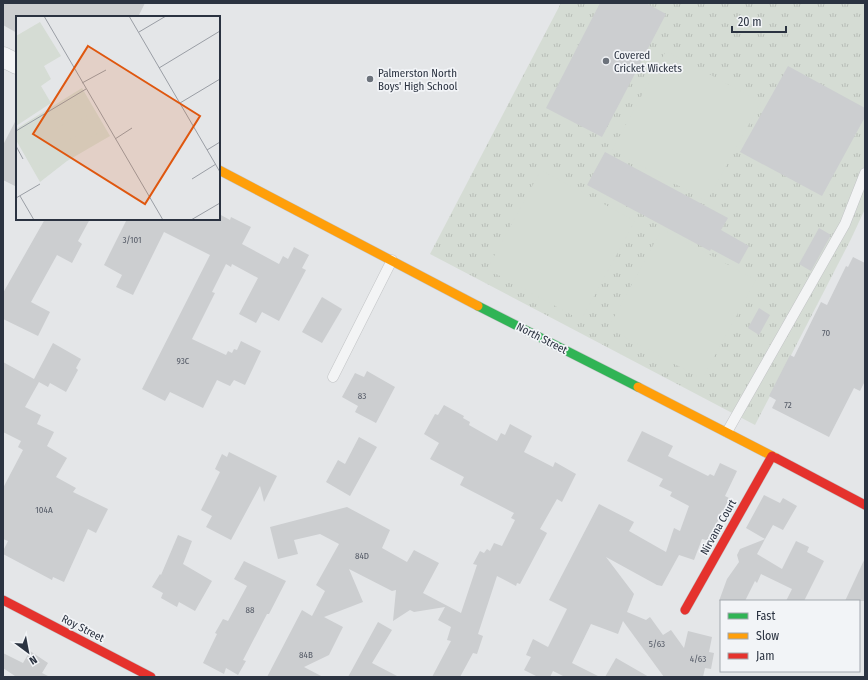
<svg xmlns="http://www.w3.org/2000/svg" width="868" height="680" font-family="'Fira Sans Condensed',sans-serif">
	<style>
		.park { fill: url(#park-tufts) }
		.pitch { fill: #d5dcd4 }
		.building { fill: #ccced0 }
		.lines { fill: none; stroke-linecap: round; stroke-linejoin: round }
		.lane-casing { stroke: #c2c4c6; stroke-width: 11 }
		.street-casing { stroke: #c2c4c6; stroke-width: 21 }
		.fast-casing { stroke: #c2c4c6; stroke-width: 10 }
		.slow-casing { stroke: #c2c4c6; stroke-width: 10 }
		.jam-casing { stroke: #c2c4c6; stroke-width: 10 }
		.lane { stroke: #f3f4f5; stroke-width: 10 }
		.street { stroke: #f3f4f5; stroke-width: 20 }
		.fast { stroke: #30b455; stroke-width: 9 }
		.slow { stroke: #ff9f0a; stroke-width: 9 }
		.jam { stroke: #e5322d; stroke-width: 9 }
		.poi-dot { fill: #6c727b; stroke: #f2f4f7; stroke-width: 1.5 }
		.labels { text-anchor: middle; stroke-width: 3.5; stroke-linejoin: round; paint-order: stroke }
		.number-label { font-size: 9px; fill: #545a66 }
		.poi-label { font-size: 11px; fill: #2b3341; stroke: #f2f4f7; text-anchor: start }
		.street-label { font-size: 11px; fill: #2b3341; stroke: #f2f4f7 }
		.inset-road { fill: none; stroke: #9a9ea5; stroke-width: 1 }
		.view { fill: #df570f; fill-opacity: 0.15; stroke: #df570f; stroke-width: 2 }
		.inset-edge { fill: none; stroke: #2b3341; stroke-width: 2 }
	</style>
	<defs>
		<pattern id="park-tufts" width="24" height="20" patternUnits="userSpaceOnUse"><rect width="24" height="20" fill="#d5dcd4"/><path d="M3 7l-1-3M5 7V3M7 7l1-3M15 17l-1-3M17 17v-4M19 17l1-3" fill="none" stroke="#b7bdb7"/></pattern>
	</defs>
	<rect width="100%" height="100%" fill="#e4e6e8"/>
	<path class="park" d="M561,3H865V209L851,239L755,425L430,254Z"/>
	<g class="pitch">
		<path d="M666,51L761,102L707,201L612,150Z"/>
		<path d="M541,170L635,221L581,320L487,269Z"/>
		<path d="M662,229L756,280L702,379L608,328Z"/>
	</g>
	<g class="building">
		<path d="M3,3H145L138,17H17V33L3,25Z"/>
		<path d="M600,3H646L666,14L602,137L546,108Z"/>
		<path d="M788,66L865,108V117L822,196L740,152Z"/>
		<path d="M17,118V187L3,180V145Z"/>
		<path d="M605,152L728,218L721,230L749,246L739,264L711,249L710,251L587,185Z"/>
		<path d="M219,214L230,220L231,217L251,227L242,244L279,264L283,256L288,259L294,247L309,255L302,268L306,270L279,321L262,312L256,323L239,314L258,278L232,264L231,267L226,264L212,292L215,293L192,339L226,355L228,351L232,353L234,349L237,350L241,341L261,351L245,385L234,380L230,386L217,380L203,408L170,392L165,401L142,389L210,255L164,232L133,295L116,287L122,275L104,265L127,219H219Z"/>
		<path d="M45,219H90L78,241L82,244L72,263L57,255L31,302L50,312L38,336L3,319V293Z"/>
		<path d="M819,228L831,235L811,271L799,264Z"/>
		<path d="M853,257L865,263V381L860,391L854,388L829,437L772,408L776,400L769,396L790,355L794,357L821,302L827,305L846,266L848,267Z"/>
		<path d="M322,297L342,309L322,343L302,332Z"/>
		<path d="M759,308L770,315L759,335L748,328Z"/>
		<path d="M53,343L81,359L76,368L78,370L66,392L50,383L48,387L39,382L25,407L41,415L37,424L54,432L47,446L67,458L56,477L76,488L73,492L108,509L96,533L88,529L64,582L53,577L52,580L3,554V551L8,541L3,539V488L23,450L18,447L21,441L3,432V362L34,379Z"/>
		<path d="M367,371L395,387L376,423L355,412L358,406L342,397L355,373L364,377Z"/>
		<path d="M444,405L464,416L463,418L470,422L469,425L497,441L501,433L505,435L510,424L532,436L524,452L553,467L555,462L576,474L562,502L557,499L540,529L547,533L546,535L520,584L517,583L516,586L497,576L478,634L483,636L477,654L473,653L460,677H432L451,641L447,640L451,627L438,620L445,607L414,612L410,610L393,621L396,590L392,591L349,569L363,602L324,617L343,627L329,655L304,667L323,677H267L302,610L312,616L325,591L316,585L339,544L320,534L294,540L298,554L278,559L270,527L347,507L390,530L382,548L407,562L414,550L439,563L423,593L461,613L477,565L473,564L480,551L484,553L487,549L490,551L494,543L502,546L515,520L511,518L514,513L460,485L464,477L430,459L439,443L424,434L435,414L438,415Z"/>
		<path d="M642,431L673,446L668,456L708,476L710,474L714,476L720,463L737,471L725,496L733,500L726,512L722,510L710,541L702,539L694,560L679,555L662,586L657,585L606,557L634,594L627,612L646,620L650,617L663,635L671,630L684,648L688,631L712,637L709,652L714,653L711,669L705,668L703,677H664L623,621L618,634L591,624L572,663L600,677H565L553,671L550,677H538L524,670L531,657L526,655L533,639L548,647L567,609L549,600L599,504L634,522L629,531L666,552L674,528L680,531L689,506L670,496L672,492L659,486L663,479L627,461Z"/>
		<path d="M359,437L377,447L350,496L326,482L338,460L345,464Z"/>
		<path d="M229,452L277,476L264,502L260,486L231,540L206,527L212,516L201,510L220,472L215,469L222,454L227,457Z"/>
		<path d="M764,495L780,503L783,498L797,506L783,530L773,525L765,539L746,528Z"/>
		<path d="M178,535L192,541L183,564L212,581L195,611L179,602L177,607L161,598L163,593L152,587L160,574L161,575Z"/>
		<path d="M765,539L757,554L782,569L796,541L809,547L807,552L824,561L804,601H786L792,589L761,574L757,583L755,581L745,601H719L727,579L739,562L737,555L740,549Z"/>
		<path d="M865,558V601H845Z"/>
		<path d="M244,561L286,581L269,614H267L243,660L246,661L238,675L226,668L224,674L203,663L217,634L215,633L223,619L228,621L247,586L234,579Z"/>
		<path d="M378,622L392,630L372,663L399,677H348Z"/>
		<path d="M30,651L48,663L42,673L50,677H14L15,676L3,668V653L23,663Z"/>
		<path d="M616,658L649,677H605Z"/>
	</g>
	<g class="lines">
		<defs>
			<g id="lane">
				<path d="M333,377L392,260"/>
				<path d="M727,432L845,224L865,173"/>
			</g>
			<path id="street" d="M3,57L17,64"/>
			<path id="fast" d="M478,306L638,387"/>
			<g id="slow">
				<path d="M219,170L478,306"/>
				<path d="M638,387L776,458"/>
			</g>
			<g id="jam">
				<path d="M776,458L865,505"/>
				<path d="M3,600L151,677"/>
				<path d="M685,610L772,456"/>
			</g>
		</defs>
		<use href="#lane" class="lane-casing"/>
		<use href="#street" class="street-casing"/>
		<use href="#fast" class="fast-casing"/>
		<use href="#slow" class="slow-casing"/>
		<use href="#jam" class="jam-casing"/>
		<use href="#lane" class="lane"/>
		<use href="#street" class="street"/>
		<use href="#fast" class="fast"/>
		<use href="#slow" class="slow"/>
		<use href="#jam" class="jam"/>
	</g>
	<g class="poi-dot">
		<circle cx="606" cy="61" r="4"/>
		<circle cx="370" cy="79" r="4"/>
	</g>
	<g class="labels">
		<g class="number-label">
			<text x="132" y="243">3/101</text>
			<text x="826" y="336">70</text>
			<text x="183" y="364">93C</text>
			<text x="362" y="399">83</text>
			<text x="788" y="408">72</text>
			<text x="44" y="513">104A</text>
			<text x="362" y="559">84D</text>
			<text x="250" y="613">88</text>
			<text x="657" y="647">5/63</text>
			<text x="306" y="658">84B</text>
			<text x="698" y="662">4/63</text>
		</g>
		<g class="poi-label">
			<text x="614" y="59">Covered<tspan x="614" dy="13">Cricket Wickets</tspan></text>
			<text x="378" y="77">Palmerston North<tspan x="378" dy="13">Boys' High School</tspan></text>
		</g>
		<g class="street-label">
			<text transform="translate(542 338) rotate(27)" y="4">North Street</text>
			<text transform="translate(718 527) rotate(-61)" y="4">Nirvana Court</text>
			<text transform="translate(83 628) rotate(27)" y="4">Roy Street</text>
		</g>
	</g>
	<g transform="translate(16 16)">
		<rect width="204" height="204" fill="#e4e6e8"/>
		<path d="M24,6L45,40L28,50L35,63L25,70L35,87L0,110V20ZM66,72L94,120L51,145L24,166L0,124V113Z" fill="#d5dcd4"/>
		<path d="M69,82L77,96L62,105L54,91ZM80,99L88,114L73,122L65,108ZM54,105L62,119L47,127L39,113ZM23 151a6 6 0 1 1 12 0a6 6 0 1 1-12 0Z" fill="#d5dcd4"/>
		<path class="inset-road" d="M28,0L147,204M113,0L204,156M123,16L150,0M143,52L204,15M66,67L90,54M164,87L204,63M0,115L70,73M99,123L116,112M0,130L7,143M191,134L204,126M176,163L200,148M4,180L18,204M0,182L24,168M175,204L204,187"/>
		<path class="view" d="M72,30L184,100L129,188L17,118Z"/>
		<rect width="204" height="204" class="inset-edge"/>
	</g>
	<rect width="868" height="680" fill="none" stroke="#2b3341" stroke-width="8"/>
	<rect x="720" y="600" width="140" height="72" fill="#f2f4f7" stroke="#a2a7ae"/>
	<rect x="728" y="613" width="20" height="6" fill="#30b455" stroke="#a2a7ae"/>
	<text x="756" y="620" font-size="12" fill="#2b3341">Fast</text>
	<rect x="728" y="633" width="20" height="6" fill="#ff9f0a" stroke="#a2a7ae"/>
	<text x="756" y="640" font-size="12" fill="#2b3341">Slow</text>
	<rect x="728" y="653" width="20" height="6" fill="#e5322d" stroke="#a2a7ae"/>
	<text x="756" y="660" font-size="12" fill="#2b3341">Jam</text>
	<g transform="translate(28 652) rotate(148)" stroke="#f2f4f7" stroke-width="3" paint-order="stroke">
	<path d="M0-3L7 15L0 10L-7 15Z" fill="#2b3341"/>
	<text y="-6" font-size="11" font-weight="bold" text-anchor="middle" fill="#2b3341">N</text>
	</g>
	<path d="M732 26v6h54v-6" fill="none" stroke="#2b3341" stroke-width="2"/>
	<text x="738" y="26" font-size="12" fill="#2b3341" stroke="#f2f4f7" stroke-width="3" paint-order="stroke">20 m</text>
</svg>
